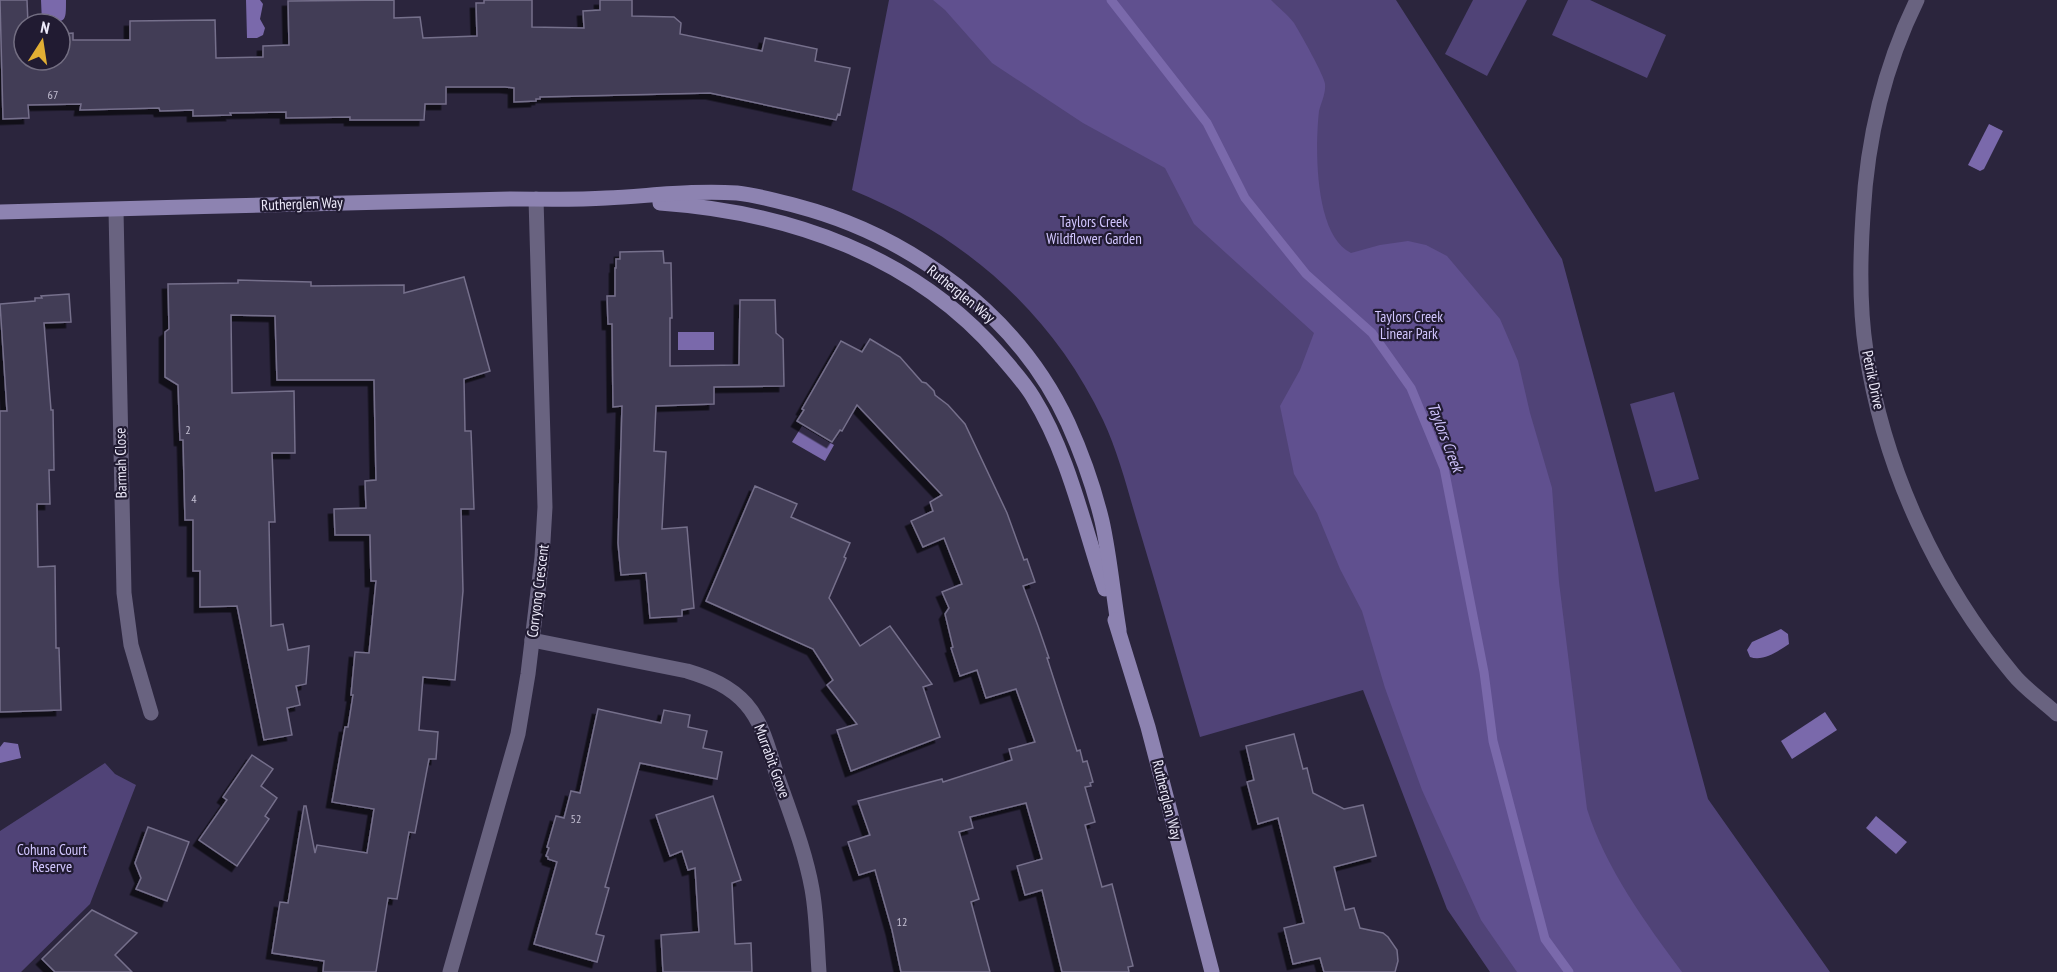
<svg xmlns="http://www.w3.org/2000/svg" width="2057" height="972" font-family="'PT Sans Narrow',sans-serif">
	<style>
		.green { fill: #504377 }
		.forest { fill: #60508f }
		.water { fill: #7a69ab }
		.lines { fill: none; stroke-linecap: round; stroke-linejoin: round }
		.stream { stroke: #7a69ab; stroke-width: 9 }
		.building { fill: #423c56; stroke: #756f8b; stroke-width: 1.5; filter: url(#shadow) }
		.street { stroke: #696380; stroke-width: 15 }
		.secondary { stroke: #8d83b1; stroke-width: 15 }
		.labels { text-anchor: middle; stroke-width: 4.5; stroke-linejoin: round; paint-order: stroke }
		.number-label { font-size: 12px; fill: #c3bfd2 }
		.street-label { font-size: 15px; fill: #eeebfb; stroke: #211b32 }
		.park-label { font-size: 15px; fill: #d2c6ff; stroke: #211b32 }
		.water-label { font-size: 16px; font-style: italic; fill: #cdc1fa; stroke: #211b32 }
	</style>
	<defs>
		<filter id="shadow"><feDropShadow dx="-5.5" dy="5.5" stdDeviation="0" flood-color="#0009"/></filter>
	</defs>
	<rect width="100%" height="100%" fill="#2b253d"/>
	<g class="green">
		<path d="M889,0H1396L1562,259L1708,799L1830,972H1490L1447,909L1363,690L1200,737C1179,667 1160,597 1139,528C1128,492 1119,454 1103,420C1051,311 963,235 852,190Z"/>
		<path d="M1473,0H1527L1487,76L1445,54Z"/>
		<path d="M1568,0H1590L1666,35L1647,78L1552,35Z"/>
		<path d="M1674,392L1699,479L1655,492L1630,404Z"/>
		<path d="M105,763L115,774L136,785L90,904L21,972H0V831Z"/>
	</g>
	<path class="forest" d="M933,0H1271C1278,7 1288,15 1294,23C1299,31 1325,77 1325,84C1326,93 1321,103 1319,111C1315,147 1314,235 1351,253L1380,245L1408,241L1426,245L1447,256L1500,319L1518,361L1530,413L1552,488L1559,582L1587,809C1606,869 1645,922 1682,972H1517L1481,920L1422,790L1385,688L1362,611L1340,569L1317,513L1294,474L1280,406L1300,370L1314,333L1194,224L1165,168L1083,123L992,63L945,10Z"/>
	<g class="water">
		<path d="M41,0H66C66,24 66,21 42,23Z"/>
		<path d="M246,0H260L263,4L260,19L265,28L263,35L257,38H247Z"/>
		<path d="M1989,124L2003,131L1984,169L1980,171L1968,165Z"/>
		<rect x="678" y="332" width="36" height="18"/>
		<path d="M802,426L834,445L825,461L792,442Z"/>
		<path d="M1781,629L1788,634L1789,644C1778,651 1763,662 1750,657L1747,650L1752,642Z"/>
		<path d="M1825,712L1837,730L1792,759L1781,741Z"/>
		<path d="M4,742L18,744L21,758L0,763V747Z"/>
		<path d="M1876,816L1907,842L1896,854L1866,828Z"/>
	</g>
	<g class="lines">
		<path class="stream" d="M1111,0L1207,123L1245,198L1306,274L1372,333L1411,388L1444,468L1484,672L1493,741L1545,939L1569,972"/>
	</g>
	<g class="building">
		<path d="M0,0H27L28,24H24V60H60V34L73,33V40H130V21L215,20L216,58L263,57V46L289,45L288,1L394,0V18L420,17L423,38L477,36L476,3H484V0H532V27L584,28L583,11L600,10V0H632V16L674,17L681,23L680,34L762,51L765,38L817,49L815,61L850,68L840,115L838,114L836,120L710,93L540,97V99H536V101L514,102V88L505,87H446V104H425L424,120H350V117L286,118V112L230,113L231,115L193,116V110L160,111L159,108L80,110L81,104L28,105L29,118L3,119Z"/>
		<path d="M663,251L664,263H671L672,318H670V366L739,365L740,300H775L776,333L783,339L784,386L714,387V404L656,406L654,451L666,452L662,529L687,527L694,608L682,610V616L650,618L646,573L621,575L618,543L622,406L613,407L612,324H608L607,296H615V268H616V259H620V252Z"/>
		<path d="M464,277L490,371L464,379L465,431H471L474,509H461L463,591L455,680L423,677L419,730L438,732L436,759H429L415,833L409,832L397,899L388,898L376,972H323L324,961L272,953L280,902L288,903L304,806H306L315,853L317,845L367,853L374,809L332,802L345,727H348L353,695H351L355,652L369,653L376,581H371L370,535H335L334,509L366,508L365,481L376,480L374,380H277L275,316L231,315L232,393L294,391L295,453H272L275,522H269L271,626L283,624L288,650L309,646L306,684L296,686L300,705L287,708L292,735L264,740L237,606L200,607V571H193V520H185L183,440H180L178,385L165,377V332L169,329L168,284L238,283V280L311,282V286L404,285V293Z"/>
		<path d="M69,294L71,322L44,323L51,410H53L54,470H49L50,504H37L38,567L55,566L56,648H59L61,710L0,712V411H7L0,304L35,301V298H42L41,296Z"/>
		<path d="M870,339L900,357L922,382L926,383L934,391L935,395L948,405L965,424L1007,513L1024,560L1027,559L1035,582L1023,586L1038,626L1049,658H1047L1077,751L1080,750L1083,762L1087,761L1093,782L1090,783L1091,786L1085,787L1095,822L1085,825L1102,887L1112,884L1133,966L1128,967L1129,972H1062L1042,890L1025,895L1017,866L1042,859L1026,803L970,817L973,828L959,832L979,899L971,902L990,972H901L892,930L875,870L859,875L848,842L870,835L858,801L942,779L943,782L1012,760L1009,749L1035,742L1016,689L986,698L977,670L960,676L951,648L953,647L945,614L949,608L942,592L962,584L944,538L923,547L911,521L933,511L930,502L942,495L857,405L842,431L840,430L832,442L797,421L804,410L802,409L841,341L862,352Z"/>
		<path d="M755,486L797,504L791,517L850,543L844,557L846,558L829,598L860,646L890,626L932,684L923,687L940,737L851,771L837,730L857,724L827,685L833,680L813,649L706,601Z"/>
		<path d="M598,709L661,723L664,710L690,715L688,727L707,731L703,748L722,752L717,779L640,763L605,887L609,888L596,934L604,936L597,962L534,944L557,862L548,859V857L546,856L549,848L547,847L556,816L564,818L571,791L580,793Z"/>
		<path d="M1294,734L1303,769L1307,768L1313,793L1344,809L1363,805L1376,856L1334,867L1345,910L1354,908L1360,928L1383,933L1388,937L1397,950L1398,961L1395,972H1324L1320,958L1293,964L1284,928L1304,923L1278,818L1258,824L1247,782L1254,780L1246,746Z"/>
		<path d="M252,755L273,769L261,786L277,798L265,816L269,819L237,866L199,840L227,800L223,797Z"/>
		<path d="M713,796L741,880L732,883L735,944L751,943L752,972H663L661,935L699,932L695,868L688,870L682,851L670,856L656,815Z"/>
		<path d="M148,827L189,842L167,901L136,889L141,878L135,863Z"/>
		<path d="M92,910L137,933L115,955L132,972H55L42,959Z"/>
	</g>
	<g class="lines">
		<g class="street">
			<path d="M1917,0C1884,67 1867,141 1863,215C1860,260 1859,306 1866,351C1884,469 1937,583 2013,674C2025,689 2043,701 2057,714"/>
			<path d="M116,210L124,593L131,645L151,713"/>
			<path d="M532,640L687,671C710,678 730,686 746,704C763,723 769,751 777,775C790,813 805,850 812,889C817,917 817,945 819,972"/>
			<path d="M450,972L518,734L528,674L542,558L545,507L536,199"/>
		</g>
		<g class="secondary">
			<path d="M660,203C788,212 914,255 1000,355C1011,368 1024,382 1033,397C1068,453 1084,527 1105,589"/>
			<path d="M0,212C170,208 340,202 510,199C542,199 574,200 606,198C650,196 693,190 737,193C757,195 778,201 797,206C911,236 1018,315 1068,423C1082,454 1094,488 1102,521C1110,557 1113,594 1119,630"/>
			<path d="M1115,620L1148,727L1212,972"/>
		</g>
	</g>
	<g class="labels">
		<g class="number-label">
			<text x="53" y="99">67</text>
			<text x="188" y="434">2</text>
			<text x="194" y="503">4</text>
			<text x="576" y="823">52</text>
			<text x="902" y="926">12</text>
		</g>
		<g class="street-label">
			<text transform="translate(302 204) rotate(-2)" y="5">Rutherglen Way</text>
			<text transform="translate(961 294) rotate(39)" y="5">Rutherglen Way</text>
			<text transform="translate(1873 380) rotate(78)" y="5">Petrik Drive</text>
			<text transform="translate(121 463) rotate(-91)" y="5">Barmah Close</text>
			<text transform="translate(538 591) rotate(-83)" y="5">Corryong Crescent</text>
			<text transform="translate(772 761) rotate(70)" y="5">Murrabit Grove</text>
			<text transform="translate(1167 800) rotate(76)" y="5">Rutherglen Way</text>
		</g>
		<g class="park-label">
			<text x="1094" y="227">Taylors Creek<tspan x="1094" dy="17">Wildflower Garden</tspan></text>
			<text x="1409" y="322">Taylors Creek<tspan x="1409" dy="17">Linear Park</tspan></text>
			<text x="52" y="855">Cohuna Court<tspan x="52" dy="17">Reserve</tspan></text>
		</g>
		<g class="water-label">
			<text transform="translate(1446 437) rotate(69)" y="6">Taylors Creek</text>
		</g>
	</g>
	<g transform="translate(42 42) rotate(12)"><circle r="28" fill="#211b32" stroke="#736e82" stroke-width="1.5"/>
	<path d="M0-4.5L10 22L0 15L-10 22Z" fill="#e2af34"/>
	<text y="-9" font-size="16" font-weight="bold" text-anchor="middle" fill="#eeebfb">N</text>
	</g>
</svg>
